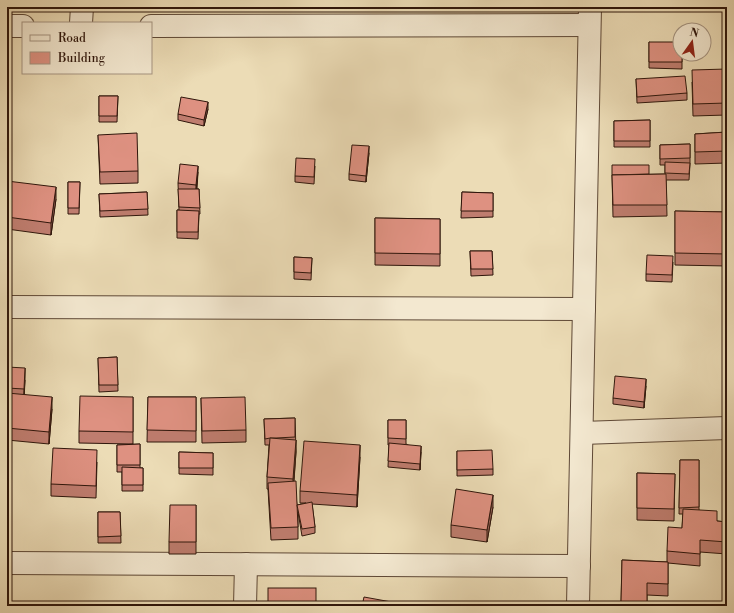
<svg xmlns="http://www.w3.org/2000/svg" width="734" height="613" font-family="'Libre Bodoni',serif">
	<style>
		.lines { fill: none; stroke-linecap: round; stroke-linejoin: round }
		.street-casing { stroke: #5e4836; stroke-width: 24 }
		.street { stroke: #f3e8d0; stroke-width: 22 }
		.wall { fill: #bf7d6f; stroke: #2f160b }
		.shaded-wall { fill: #9b665a; stroke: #2f160b }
		.building { fill: #de9181; stroke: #2f160b }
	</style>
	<rect width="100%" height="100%" fill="#ecdcb6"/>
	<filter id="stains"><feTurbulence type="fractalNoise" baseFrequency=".005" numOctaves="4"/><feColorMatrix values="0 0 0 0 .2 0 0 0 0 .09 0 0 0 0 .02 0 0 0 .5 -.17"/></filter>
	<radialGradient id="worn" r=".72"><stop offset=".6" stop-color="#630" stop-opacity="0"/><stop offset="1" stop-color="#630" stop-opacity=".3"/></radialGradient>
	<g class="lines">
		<defs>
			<g id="street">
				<path d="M81,23L82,7"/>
				<path d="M7,26H23"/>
				<path d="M151,26L589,25"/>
				<path d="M7,307L584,309"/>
				<path d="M582,433L727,428"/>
				<path d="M7,563L579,566"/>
				<path d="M245,606L246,564"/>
				<path d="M578,606L590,7"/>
			</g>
		</defs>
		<use href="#street" class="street-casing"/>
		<use href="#street" class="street"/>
	</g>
	<g class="wall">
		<path d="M649,42L682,54V69L649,68Z"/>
		<path d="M727,69V115L693,116L692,82Z"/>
		<path d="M636,79L687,93V100L637,103Z"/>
		<path d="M99,96H118L117,122H99Z"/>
		<path d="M208,109L204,126L178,120V114Z"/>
		<path d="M650,120V147H614V121Z"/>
		<path d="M727,132V163L695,164V134Z"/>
		<path d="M98,135L138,171V183L100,184Z"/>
		<path d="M690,144V164L689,180H666L667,216L613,217L612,175L665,174V165H660V145Z"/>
		<path d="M369,153L366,182L349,180V174Z"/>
		<path d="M315,166L314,184L295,182V176Z"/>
		<path d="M198,172L197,189H199L200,214H199L198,239L177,238V210H179L178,183Z"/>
		<path d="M7,181L56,199L51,235L7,229Z"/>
		<path d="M68,182H80L79,214H68Z"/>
		<path d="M147,192L148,215L100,217L99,194Z"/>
		<path d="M462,192L493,193V217L461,218Z"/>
		<path d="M675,211L727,212V266L675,265Z"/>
		<path d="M375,218L440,219V266L375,265Z"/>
		<path d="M470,251H492L493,275L471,276Z"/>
		<path d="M294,257L312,258L311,280L294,279Z"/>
		<path d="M673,262L672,282L646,281V274Z"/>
		<path d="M117,357L118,391L99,392L98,358Z"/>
		<path d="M7,367L25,380L24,394L52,409L49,444L7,440Z"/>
		<path d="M646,386L644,408L613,404V398Z"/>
		<path d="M133,397V444L79,443V431Z"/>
		<path d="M148,397H196V442H147Z"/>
		<path d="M201,398L246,430V442L202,443Z"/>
		<path d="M295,418L296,452L294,481L297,505L306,503H300V491L360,457L357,507L312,504L315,527V533L302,536L298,512V539L271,540L268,489H267V477L269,445H265L264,419Z"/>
		<path d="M388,420H406V444L421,452L420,470L388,467L389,445H388Z"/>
		<path d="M140,444V468H143V491H122V472H117V445Z"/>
		<path d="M457,451L493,469V475L457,476Z"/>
		<path d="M179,452L213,453V475L179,474Z"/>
		<path d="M680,460H699V510L717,521L727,522V554L700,552V566L668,563V596L647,595V606H621L622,560L667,562V551L682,528L683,514H679Z"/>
		<path d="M97,462L96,498L51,496V484Z"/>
		<path d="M637,473L675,474L674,521L637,520Z"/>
		<path d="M196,505V554H169V542Z"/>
		<path d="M493,507L487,542L451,537V525Z"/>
		<path d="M98,512H120L121,543H98Z"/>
	</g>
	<g class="shaded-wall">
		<path d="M208,102V109L204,126V120Z"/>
		<path d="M369,146V153L366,182V176Z"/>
		<path d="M198,166V172L196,191V185Z"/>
		<path d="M56,187V199L51,235V223Z"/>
		<path d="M25,368V380L24,401V389Z"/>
		<path d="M646,379V386L644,408V402Z"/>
		<path d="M52,397V409L49,444V432Z"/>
		<path d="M296,440V452L293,491V479Z"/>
		<path d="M360,445V457L357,507V495Z"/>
		<path d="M421,446V452L420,470V464Z"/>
		<path d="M493,495V507L487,542V530Z"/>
	</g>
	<g class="building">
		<path d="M649,42H680V54H682V62H649Z"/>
		<path d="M727,69V103L693,104L692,70Z"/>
		<path d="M685,76L687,93L637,97L636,79Z"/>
		<path d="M99,96H118L117,116H99Z"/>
		<path d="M181,97L208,102L204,120L178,114Z"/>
		<path d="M650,120V141H614V121Z"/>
		<path d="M727,132V151L695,152V134Z"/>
		<path d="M137,133L138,171L100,172L98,135Z"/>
		<path d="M690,144V158L660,159V145Z"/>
		<path d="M352,145L369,146L366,176L349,174Z"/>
		<path d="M296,158L315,159L314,177L295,176Z"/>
		<path d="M665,162L690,163L689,174L665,173Z"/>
		<path d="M180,164L198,166L196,185L178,183Z"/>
		<path d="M612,165H649V174L612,175Z"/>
		<path d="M666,174L667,205H613L612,175Z"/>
		<path d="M7,181L56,187L51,223L7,217Z"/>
		<path d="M68,182H80L79,208H68Z"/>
		<path d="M178,189H199L200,208L179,207Z"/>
		<path d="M147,192L148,209L100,211L99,194Z"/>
		<path d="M462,192L493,193V211H461Z"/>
		<path d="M177,210L199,211L198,232H177Z"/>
		<path d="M675,211L727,212V254L675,253Z"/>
		<path d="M375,218L440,219V254L375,253Z"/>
		<path d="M470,251H492L493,269H471Z"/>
		<path d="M647,255L673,256L672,275L646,274Z"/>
		<path d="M294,257L312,258L311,273L294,272Z"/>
		<path d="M117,357L118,385H99L98,358Z"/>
		<path d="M7,367L25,368L24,389L7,388Z"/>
		<path d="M615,376L646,379L644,402L613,398Z"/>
		<path d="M7,393L52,397L49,432L7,428Z"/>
		<path d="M80,396L133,397V432L79,431Z"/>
		<path d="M148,397H196V431L147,430Z"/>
		<path d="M245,397L246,430L202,431L201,398Z"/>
		<path d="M295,418V437L276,438H270L265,439L264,419Z"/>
		<path d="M388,420H406V439L388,438Z"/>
		<path d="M270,438L296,440L293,479L267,477Z"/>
		<path d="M304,441L360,445L357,495L300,491Z"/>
		<path d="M389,443L421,446L420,464L388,461Z"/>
		<path d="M140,444V465H117V445Z"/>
		<path d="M53,448L97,450L96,486L51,484Z"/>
		<path d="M492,450L493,469L457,470V451Z"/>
		<path d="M179,452L213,453V468H179Z"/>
		<path d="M680,460H699V507L679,508Z"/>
		<path d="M122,467L143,468V485H122Z"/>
		<path d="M637,473L675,474L674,509L637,508Z"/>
		<path d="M296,481L298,527L271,528L268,483Z"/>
		<path d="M456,489L493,495L487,530L451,525Z"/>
		<path d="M312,502L315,527L302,529L297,505Z"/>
		<path d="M170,505H196V542H169Z"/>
		<path d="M683,509L717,511V521L727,522V542L700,540V554L667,551L668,527L682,528Z"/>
		<path d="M98,512H120L121,536L98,537Z"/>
		<path d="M622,560L668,562V584L647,583V603L621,602Z"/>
		<rect x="268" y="588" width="48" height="18"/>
		<path d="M364,597L397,603V606H362Z"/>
	</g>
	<rect width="734" height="613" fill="none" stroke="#ecdcb6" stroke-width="24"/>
	<rect x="8" y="8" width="718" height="597" fill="none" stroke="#2f160b" stroke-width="2"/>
	<rect x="12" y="12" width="710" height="589" fill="none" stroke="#2f160b"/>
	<rect x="22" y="22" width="130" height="52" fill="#f3e8d0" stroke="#a59481"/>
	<rect x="30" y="35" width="20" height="6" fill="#f3e8d0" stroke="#a59481"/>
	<text x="58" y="42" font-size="12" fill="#2f160b">Road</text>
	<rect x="30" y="52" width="20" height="12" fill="#de9181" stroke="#a59481"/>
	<text x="58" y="62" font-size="12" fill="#2f160b">Building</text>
	<g transform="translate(692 42) rotate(14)"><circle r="19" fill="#f3e8d0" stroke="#a59481"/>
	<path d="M0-3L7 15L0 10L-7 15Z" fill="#8f2418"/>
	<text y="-6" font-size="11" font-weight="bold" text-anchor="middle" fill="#2f160b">N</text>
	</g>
	<rect width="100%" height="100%" filter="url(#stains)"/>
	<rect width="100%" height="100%" fill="url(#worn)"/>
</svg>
